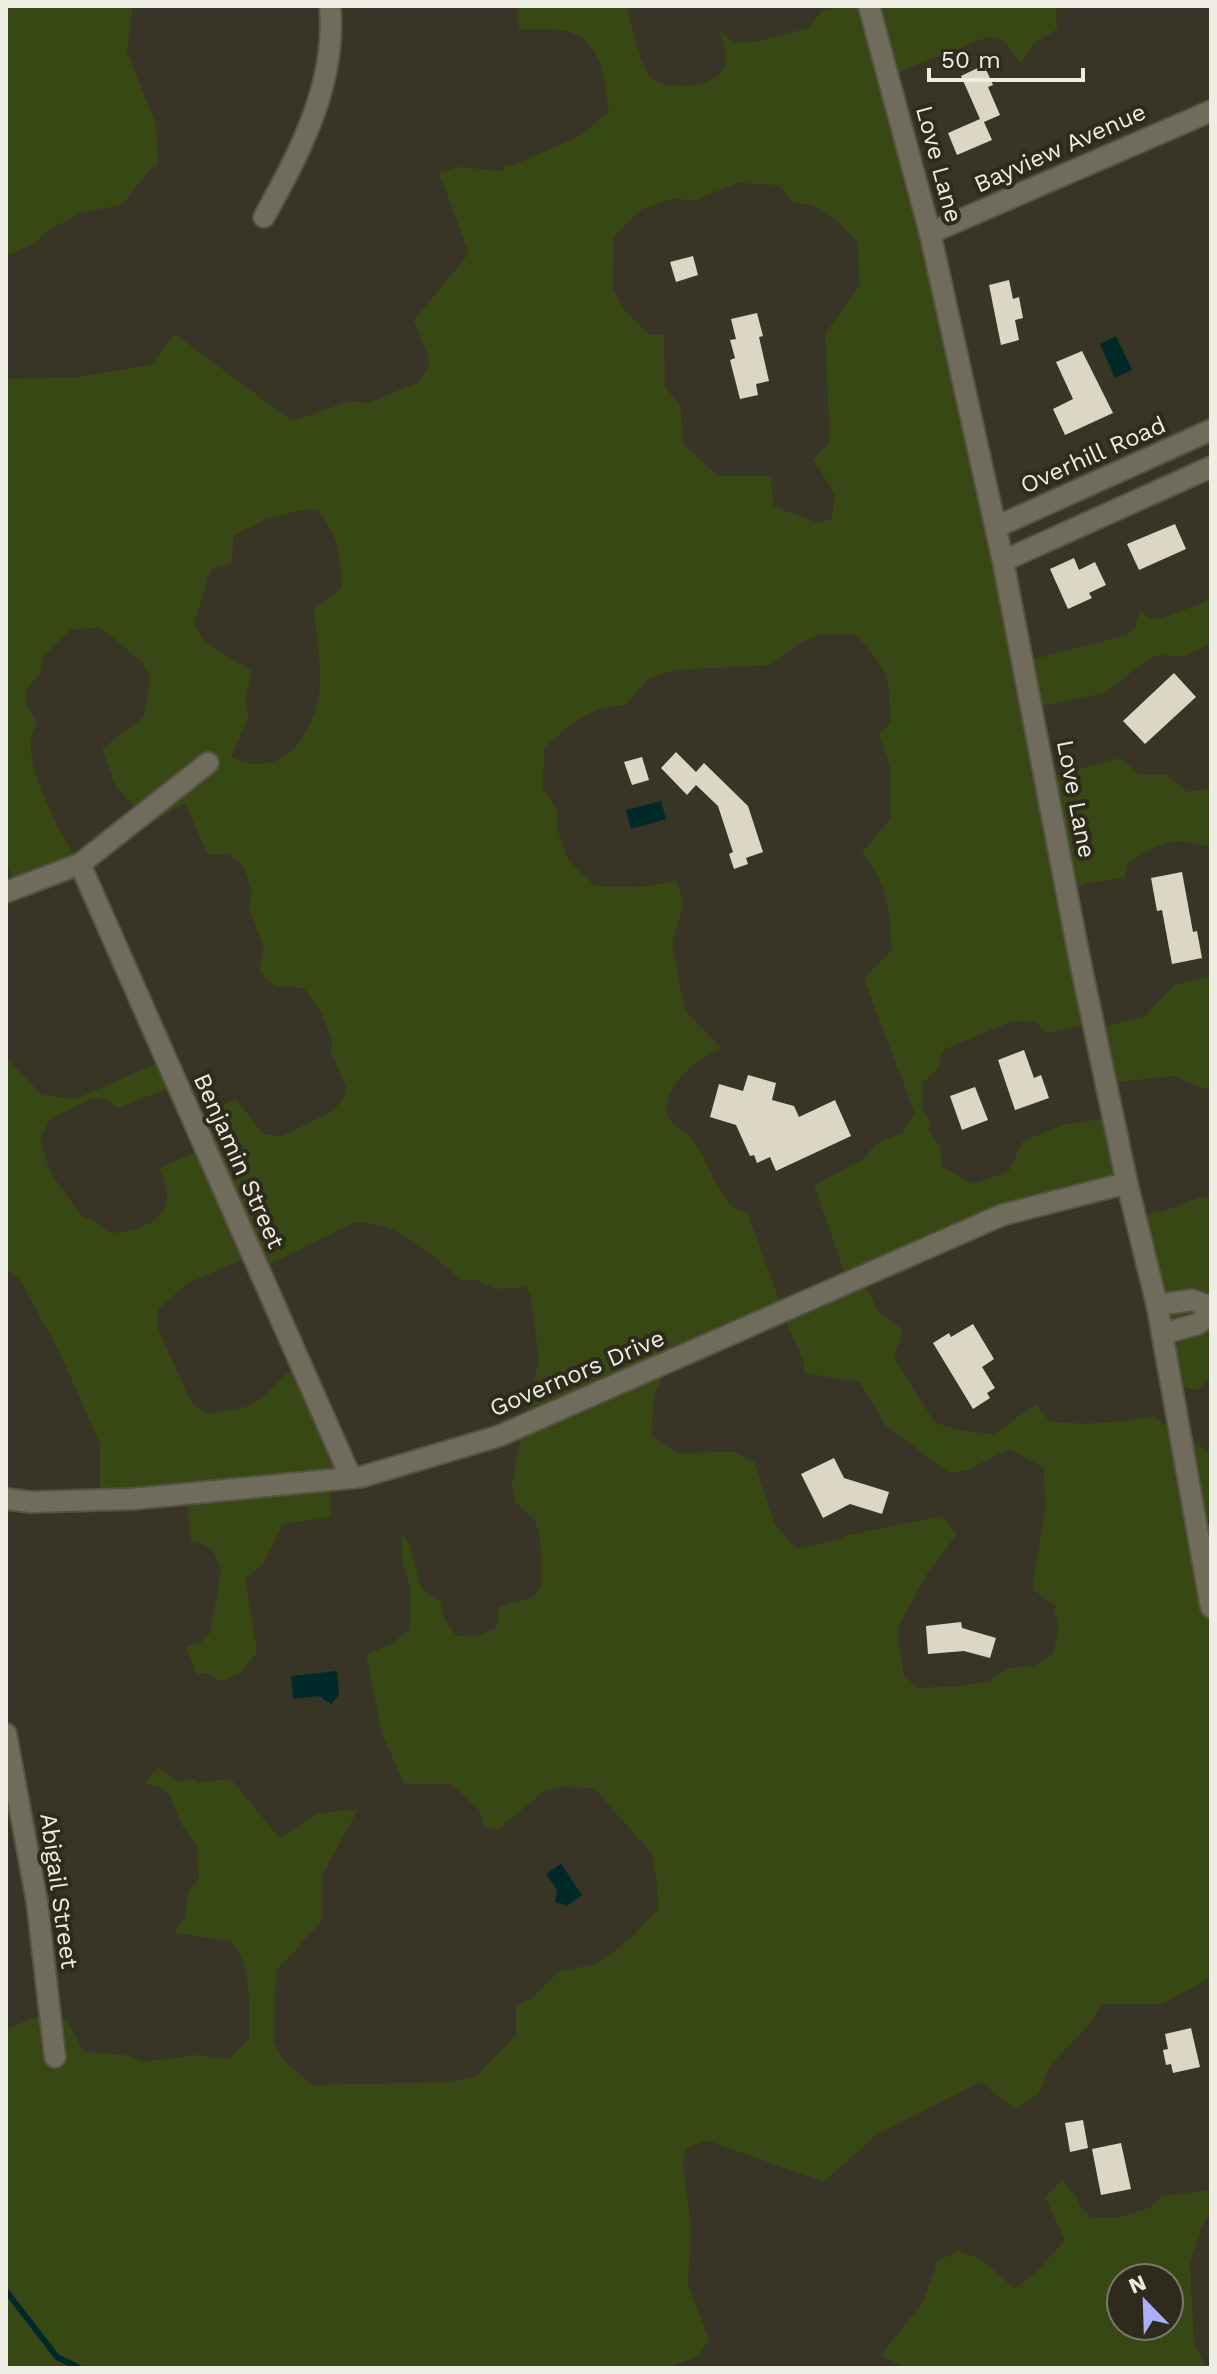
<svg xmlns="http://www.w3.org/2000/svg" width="1217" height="2374" font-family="'Work Sans',sans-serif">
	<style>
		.green { fill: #384814; fill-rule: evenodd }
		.water { fill: #00292a }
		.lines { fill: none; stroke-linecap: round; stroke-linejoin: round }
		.stream { stroke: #00292a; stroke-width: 6 }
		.building { fill: #dbd7c4 }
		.minor-casing { stroke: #565345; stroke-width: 24 }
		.minor { stroke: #6f6c5b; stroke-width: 20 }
		.labels { text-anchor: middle; stroke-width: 8; stroke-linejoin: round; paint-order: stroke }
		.street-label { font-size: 24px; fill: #eeede3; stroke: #2e2b1c }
	</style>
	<rect width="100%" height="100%" fill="#383526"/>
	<g class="green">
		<path d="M6,6H133L127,52L156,125L158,165L148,172L122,205L83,212L47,231L32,245L6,256Z"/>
		<path d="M517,6H626C631,22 640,67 651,77C667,93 721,88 726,63C728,53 723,42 720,32L734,42H755L809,28L821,11L841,6H1060L1056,10L1057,29L1032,45L1021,63L1002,39L987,37L896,73L1023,662L1127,635L1135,627L1140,609L1149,618H1162L1206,602L1211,596V644L1181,657L1163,655L1150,658L1104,693L1031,708L1046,778L1121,758L1139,775L1166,774L1187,792L1211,788V844C1199,847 1191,841 1179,841C1159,842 1142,854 1127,864L1125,877L1088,883L1067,890L1092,1024L1046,1033L1036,1022L1013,1021L945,1049L940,1057L938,1069L922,1083V1107L931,1126L928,1128L940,1147L942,1167L973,1184L1009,1171L1023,1141L1063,1125L1108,1118L1122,1177L861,1277L878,1311L903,1330L894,1358L935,1423L964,1431L994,1434L1036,1404L1049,1421C1083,1426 1118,1423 1152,1416L1211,1453V1517L1203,1518L1211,1616V1977L1162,2004H1102L1089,2024L1050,2066L1038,2094L1015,2109L981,2082L876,2135L824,2182L706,2140L687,2148L683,2161L691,2227L688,2286L709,2340L699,2355L668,2368H6V2029L49,2012L67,2021L84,2052L125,2055L143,2062L198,2055L229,2059L249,2039C248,2003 254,1970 231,1941L174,1933L185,1918L188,1893L199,1878L197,1847L182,1825L169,1793L160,1787L144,1783L158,1768L179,1782L196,1779L197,1783L231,1779L280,1839L316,1814L358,1809L322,1876V1921L276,1971L274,2041L280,2056L311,2085L453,2082L477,2076L516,2035V2006L532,1998L560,1971L597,1964L629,1940L658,1910L657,1883L652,1854L594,1788L560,1787L543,1792L497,1830L485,1827L479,1810L451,1784H404L381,1731L366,1654L390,1645L410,1629V1587L403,1565L401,1532L409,1543L422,1590L440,1601L444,1618L456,1636L476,1637L497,1627L499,1607L533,1597L542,1586L540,1536L535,1520L516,1503L512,1486L519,1443L539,1360L531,1297L527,1287L496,1289L476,1280L462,1281C431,1254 397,1220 353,1223L260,1269L250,1256L186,1284L158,1310V1329L191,1402L206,1414L246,1407L263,1398L284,1375L301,1367L347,1474L329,1483L331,1517L282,1524L264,1563L245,1579L257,1652L242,1672L222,1681L204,1673L196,1674L186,1646L200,1643L210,1633L221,1570L213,1550L205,1545L191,1542L186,1493L100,1496V1444L60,1353L20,1280L6,1268V1057L42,1095L76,1099L155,1064H160L172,1087L117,1108L105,1098L91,1099L51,1118L40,1138L50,1172L82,1217L95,1221L109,1233C129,1233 165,1224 167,1200C168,1189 163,1178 159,1168L203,1149L194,1119L236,1099L263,1134L282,1136L333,1111L343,1099L346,1086L331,1053L332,1040L322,1014L304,988L275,986L259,971L264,949L249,908L252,892L244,867L229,854L208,855L185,803L153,821H149L116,787L102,749L144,717L151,677L142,662L100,627L70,630L42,658L40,673L25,692L26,704L37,722C35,727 32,734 31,740C27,770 60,836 78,861L15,886L6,860V379L79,377L151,365L175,334L292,421L350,401L368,403L417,383L429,366L428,357L414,320L469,253L439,173L459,167L503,171L505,165L511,166L580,136L609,112C605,83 604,42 569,32C554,28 534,30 519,29ZM738,183L779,185L794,203C822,202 838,223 857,241L860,285L825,334L830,442L813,459L835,494L832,519L819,523L773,506L771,476H718L684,445L680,406L665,386L664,334L650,335L622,308L613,287L614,237L640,210L672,199L695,200ZM300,510H317C338,532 341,559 342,588L314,608C316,631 323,674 319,695C311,739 280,781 231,757L249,715L245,701L252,671L204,642L194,623L211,569L231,564L234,535L265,520ZM821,634L855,635C888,670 890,675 890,723L879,735L890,767V819L862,853C888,882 889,911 892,949L864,979L915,1114L902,1133L875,1144L864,1159L814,1185L846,1277L780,1303L747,1212C738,1210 733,1208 727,1200C712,1182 705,1152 689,1137C681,1128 667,1124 667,1110C667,1078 698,1061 721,1048L685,1011L672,944L684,902L676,881L640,887L595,886L568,860L557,828V811L543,788L544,749C566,726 591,706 625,705L648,679L675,670L769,665L800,643ZM779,1306L804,1362V1373L860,1382L885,1425L949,1473L968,1470L1009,1449L1044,1468L1045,1512L1032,1589L1056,1606L1054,1611L1059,1629L1053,1654L1034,1666L1009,1668L989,1681L960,1686L918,1688L904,1676L897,1629L928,1572L957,1534L942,1516L844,1536V1538L797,1549L775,1525L754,1462L734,1452L678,1453L651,1436L654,1396L671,1355Z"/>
		<path d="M1211,976V1088L1204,1089L1173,1076L1108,1083L1097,1029L1145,1016L1175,985Z"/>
		<path d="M1211,1196V1378L1197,1390L1164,1384L1133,1216L1160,1212L1201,1197Z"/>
		<path d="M1062,2180L1077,2198L1080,2207L1091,2217L1115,2218L1149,2208L1162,2196L1211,2190V2211L1201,2228L1190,2263L1194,2342L1206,2368H905L881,2355L923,2302L938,2261L958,2251L981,2259L1015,2289L1038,2270L1065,2240L1045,2197ZM1121,2278H1169V2326H1121Z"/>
	</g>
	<g class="water">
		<path d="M1116,336L1132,370L1115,378L1100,344Z"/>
		<path d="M661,801L666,819L631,829L626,810Z"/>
		<path d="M337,1671L339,1695L331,1704L319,1696L293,1699L291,1676Z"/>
		<path d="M561,1864L582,1895L567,1906L555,1902L557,1890L546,1874Z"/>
	</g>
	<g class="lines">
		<path class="stream" d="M6,2291L57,2357L79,2368"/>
	</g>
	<g class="building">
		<path d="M984,65L993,85L988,87L1000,115L984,122L992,140L957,155L948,133L980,119L961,76Z"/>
		<path d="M693,256L698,275L676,282L670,262Z"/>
		<path d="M1009,280L1013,299L1019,297L1023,318L1015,320L1019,340L1001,345L989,285Z"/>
		<path d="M757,313L763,336L759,337L769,381L756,384L758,395L740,399L730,360L735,358L730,340L736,339L731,319Z"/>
		<path d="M1082,351L1113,413L1065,435L1053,409L1073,399L1056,362Z"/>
		<path d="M1175,524L1186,549L1139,570L1127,544Z"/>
		<path d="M1074,558L1079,570L1095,562L1106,585L1089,593L1092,598L1068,609L1050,569Z"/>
		<path d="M1174,673L1196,697L1145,744L1123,721Z"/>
		<path d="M676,752L696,772L704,763L748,806L763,852L746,858L748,864L734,869L729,854L733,852L718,806L696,785L687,795L661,768Z"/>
		<path d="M642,757L649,780L632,785L624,762Z"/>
		<path d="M1182,872L1193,932L1197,931L1202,958L1172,964L1162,910L1157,911L1151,878Z"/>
		<path d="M1024,1050L1034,1078L1041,1075L1049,1098L1015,1110L998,1060Z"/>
		<path d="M748,1075L776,1083L772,1100L794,1106L799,1117L835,1100L851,1136L776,1171L770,1157L757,1163L754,1155L750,1156L736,1125L710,1117L719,1084L743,1091Z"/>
		<path d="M975,1087L988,1120L962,1130L950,1096Z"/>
		<path d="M973,1324L994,1359L982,1367L995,1388L987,1393L990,1398L973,1409L933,1343L949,1333L951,1337Z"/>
		<path d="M834,1458L844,1478L889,1492L882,1514L850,1504L823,1518L801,1474Z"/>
		<path d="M961,1622L962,1628L996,1638L990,1658L964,1651L928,1654L926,1626Z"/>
		<path d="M1191,2028L1200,2067L1173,2073L1171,2064L1166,2065L1163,2050L1168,2049L1165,2034Z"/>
		<path d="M1083,2120L1088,2148L1070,2152L1065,2123Z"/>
		<path d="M1121,2143L1131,2189L1101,2195L1092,2149Z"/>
	</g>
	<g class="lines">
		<defs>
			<g id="minor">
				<path d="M869,6L930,233L1003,561L1079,956L1127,1183L1157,1305L1211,1607"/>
				<path d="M264,217C300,152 337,83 330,6"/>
				<path d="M930,233L1211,111"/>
				<path d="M996,527L1211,430"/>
				<path d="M1003,561L1211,467"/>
				<path d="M80,864L351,1478"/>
				<path d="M6,892L80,864L208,763"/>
				<path d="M1157,1305L1192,1300L1211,1307"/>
				<path d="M1162,1334L1198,1324L1211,1311"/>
				<path d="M6,1499L31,1502L132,1499L361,1477L499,1436L1002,1215L1127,1183"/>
				<path d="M6,1734L37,1902L55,2057"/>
			</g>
		</defs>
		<use href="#minor" class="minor-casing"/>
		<use href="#minor" class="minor"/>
	</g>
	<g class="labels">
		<g class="street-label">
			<text transform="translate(1060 148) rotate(-24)" y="8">Bayview Avenue</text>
			<text transform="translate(939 164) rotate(75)" y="8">Love Lane</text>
			<text transform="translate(1093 455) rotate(-24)" y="8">Overhill Road</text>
			<text transform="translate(1076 799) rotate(79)" y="8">Love Lane</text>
			<text transform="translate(239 1161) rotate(66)" y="8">Benjamin Street</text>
			<text transform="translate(577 1373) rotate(-23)" y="8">Governors Drive</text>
			<text transform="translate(59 1891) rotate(82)" y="8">Abigail Street</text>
		</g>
	</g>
	<rect width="1217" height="2374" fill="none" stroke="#eeede3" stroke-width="16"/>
	<g transform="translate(1145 2302) rotate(337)"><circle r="38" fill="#2e2b1c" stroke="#7b796c" stroke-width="2"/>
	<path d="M0-6L14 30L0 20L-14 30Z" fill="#abaffb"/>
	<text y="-12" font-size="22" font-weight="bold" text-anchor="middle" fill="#eeede3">N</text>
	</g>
	<path d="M929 68v12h154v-12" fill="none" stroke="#eeede3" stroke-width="4"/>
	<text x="941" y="68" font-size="24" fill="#eeede3" stroke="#2e2b1c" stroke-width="6" paint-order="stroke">50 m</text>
</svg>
